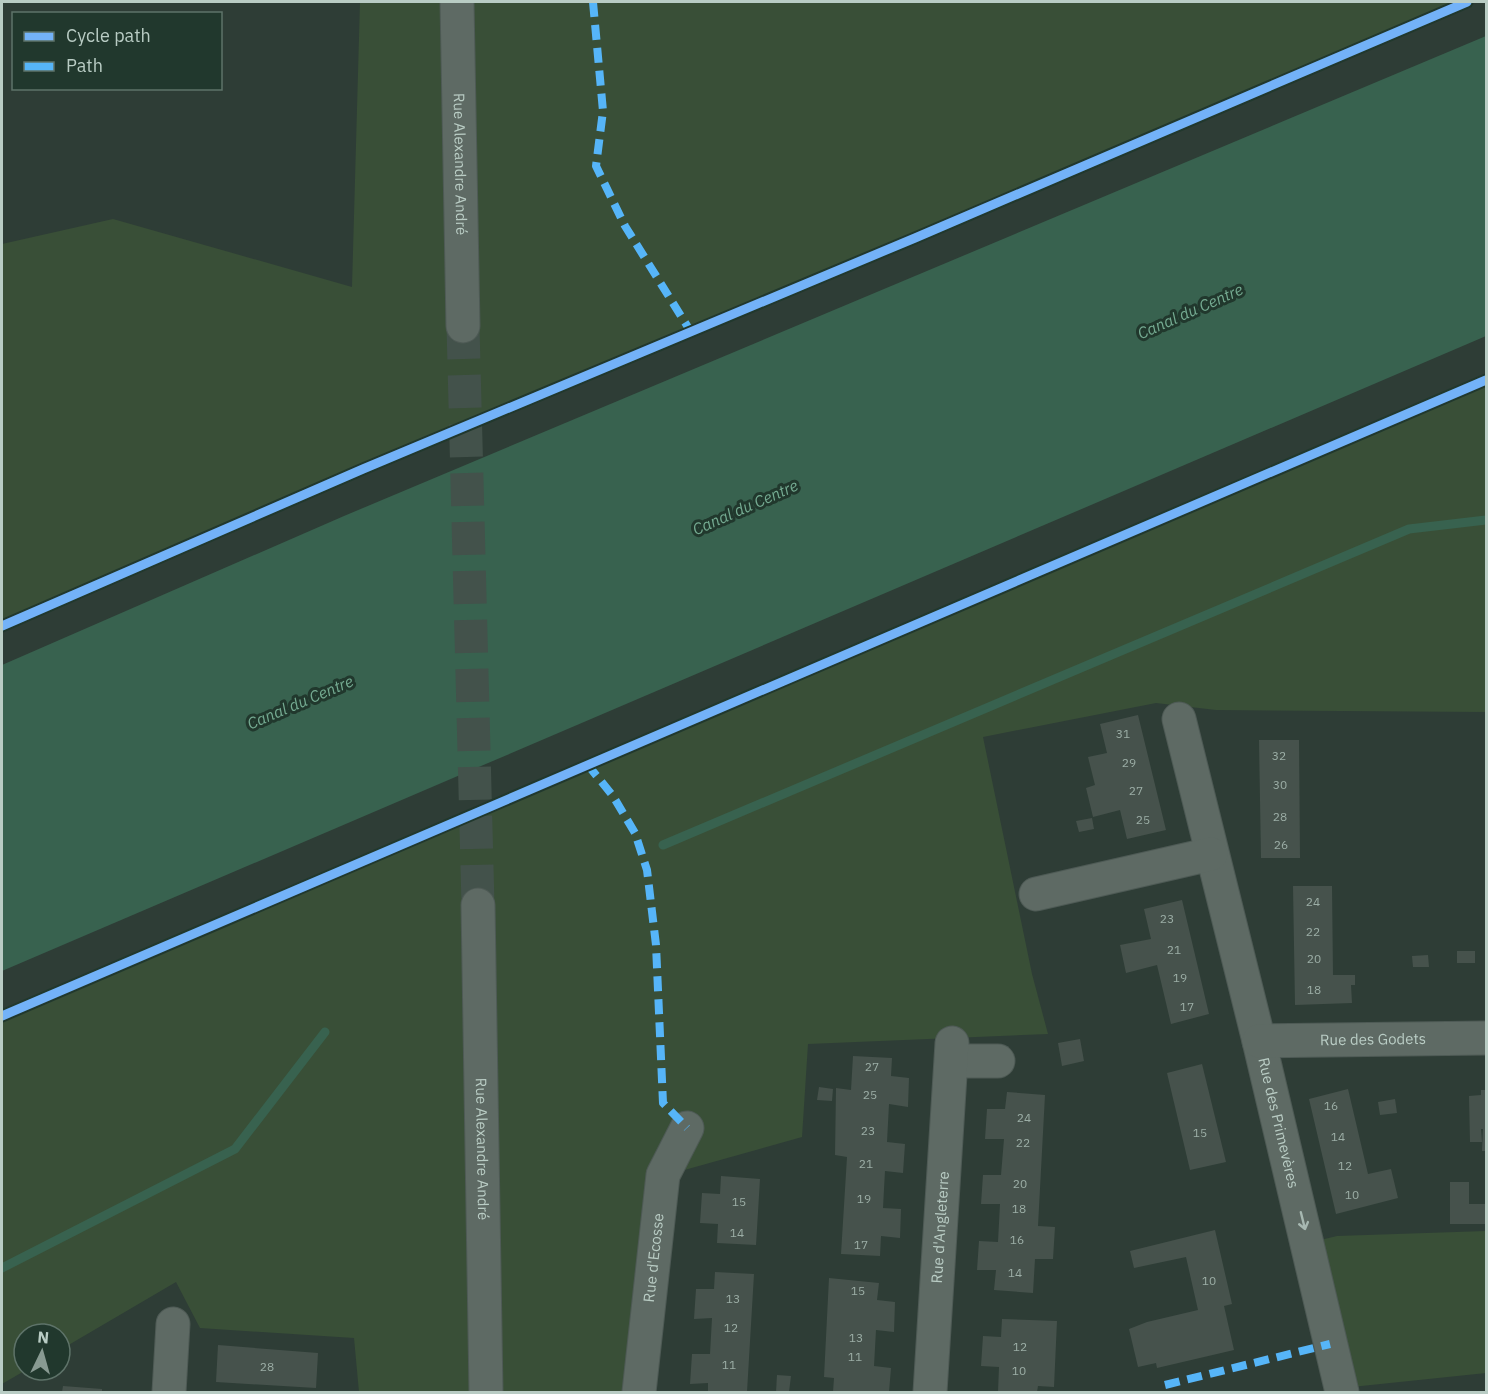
<svg xmlns="http://www.w3.org/2000/svg" width="1488" height="1394" font-family="'IBM Plex Sans',sans-serif">
	<style>
		.green { fill: #394f37 }
		.water { fill: #38624f }
		.lines { fill: none; stroke-linecap: round; stroke-linejoin: round }
		.stream { stroke: #38624f; stroke-width: 9 }
		.building { fill: #46524c }
		.minor-tunnel { stroke: #43524b; stroke-width: 33; stroke-dasharray: 33 16; stroke-linecap: butt }
		.minor-casing { stroke: #4e5a55; stroke-width: 35 }
		.minor { stroke: #5e6a64; stroke-width: 33 }
		.quiet { stroke: #56b5f8; stroke-width: 8; stroke-dasharray: 15 8; stroke-linecap: butt }
		.cycleway-casing { stroke: #21382d; stroke-width: 13 }
		.cycleway { stroke: #73b2f8; stroke-width: 9 }
		.oneway { stroke: #a7b8b1 }
		.labels { text-anchor: middle; stroke-width: 6; stroke-linejoin: round; paint-order: stroke }
		.number-label { font-size: 12px; fill: #9caea6 }
		.street-label { font-size: 15px; fill: #b9ccc4; stroke: #21382d }
		.water-label { font-size: 16px; font-style: italic; fill: #74aa91; stroke: #21382d }
	</style>
	<rect width="100%" height="100%" fill="#2e3d36"/>
	<g class="green">
		<path d="M360,2H1467L915,238L464,425L2,626V244L113,219L352,287Z"/>
		<path d="M1486,380V712L1216,710L1156,703L983,737L1032,974L1048,1034L808,1044L802,1137L663,1176L639,1392H359L354,1338L200,1328L176,1282L60,1350V1334H24V1370H26L2,1384V1017L473,816L587,764Z"/>
		<path d="M1486,1231V1373L1342,1388L1308,1243L1337,1236Z"/>
	</g>
	<path class="water" d="M1486,36V336L2,971V665L344,516Z"/>
	<g class="lines">
		<g class="stream">
			<path d="M663,845L1409,529L1486,520"/>
			<path d="M2,1268L235,1149L325,1032"/>
		</g>
	</g>
	<g class="building">
		<path d="M1138,715L1166,830L1127,839L1120,810L1093,817L1086,788L1095,785L1088,757L1107,753L1100,724Z"/>
		<path d="M1259,740H1299L1300,858H1261Z"/>
		<path d="M1092,818L1094,829L1079,832L1076,821Z"/>
		<path d="M1293,886H1332L1333,975H1355V985H1351L1352,1003L1295,1005Z"/>
		<path d="M1182,900L1209,1014L1171,1024L1157,965L1126,973L1120,945L1151,939L1144,909Z"/>
		<rect x="1457" y="951" width="18" height="12"/>
		<path d="M1428,955L1429,967H1413L1412,956Z"/>
		<path d="M1080,1039L1084,1061L1062,1066L1058,1043Z"/>
		<path d="M853,1056L892,1058L891,1076L909,1078L908,1107L889,1104L887,1142L905,1144L903,1173L885,1171L884,1189L883,1208L901,1209L900,1238L881,1236L880,1256L841,1254L847,1157L835,1155L836,1088L851,1090Z"/>
		<path d="M1202,1064L1226,1162L1190,1170L1167,1073Z"/>
		<path d="M819,1087L833,1089L832,1101L817,1100Z"/>
		<path d="M1348,1089L1368,1174L1391,1169L1398,1198L1336,1214L1309,1099Z"/>
		<path d="M1481,1090H1486V1151H1482L1483,1129H1481L1482,1142H1470L1469,1096L1481,1095Z"/>
		<path d="M1007,1092L1045,1095L1038,1226L1055,1227L1053,1259H1035L1033,1293L994,1290L996,1270H977L979,1241L998,1242L1000,1204H981L983,1175H1001L1004,1139H985L987,1109H1005Z"/>
		<path d="M1395,1099L1397,1113L1380,1115L1378,1102Z"/>
		<path d="M721,1176L760,1179L756,1245L717,1243L718,1224L700,1223L702,1193L720,1194Z"/>
		<path d="M1450,1182H1469V1204H1486V1224H1450Z"/>
		<path d="M1215,1230L1232,1304L1224,1306L1234,1350L1157,1368L1156,1363L1138,1367L1129,1329L1147,1322L1198,1310L1186,1257L1134,1268L1130,1251Z"/>
		<path d="M715,1272L754,1274L747,1392H708V1383L690,1384L692,1354H710L712,1318L694,1319L696,1289H714Z"/>
		<path d="M829,1278L879,1283L877,1300L895,1302L894,1332L876,1330L874,1366L891,1368L889,1392H833L834,1378L824,1377Z"/>
		<path d="M1002,1319L1057,1321L1054,1387L1038,1386L1037,1392H998L999,1367L981,1366L983,1336L1001,1337Z"/>
		<path d="M218,1345L318,1353L316,1388L216,1382Z"/>
		<path d="M777,1375L791,1376L789,1392H776Z"/>
		<path d="M63,1386L102,1389V1392H62Z"/>
	</g>
	<g class="lines">
		<path class="minor-tunnel" d="M463,326L478,905"/>
		<defs>
			<g id="minor">
				<path id="s1" d="M457,2L463,326"/>
				<path id="s2" d="M1179,719L1259,1041L1342,1392"/>
				<path d="M1036,894L1211,854"/>
				<path id="s3" d="M478,905L486,1392"/>
				<path id="s4" d="M1259,1041L1486,1038"/>
				<path d="M952,1061H998"/>
				<path d="M169,1392L173,1324"/>
				<path id="s5" d="M639,1392L663,1175L687,1128"/>
				<path id="s6" d="M930,1392L952,1043"/>
			</g>
		</defs>
		<use href="#minor" class="minor-casing"/>
		<use href="#minor" class="minor"/>
		<g class="quiet">
			<path d="M593,2L603,111L596,166L625,226L691,332"/>
			<path d="M587,764L613,796L635,833L647,870L656,945L663,1103L687,1128"/>
			<path d="M1165,1385L1330,1344"/>
		</g>
		<defs>
			<g id="cycleway">
				<path d="M2,626L363,469L915,238L1467,2"/>
				<path d="M2,1016L1486,380"/>
			</g>
		</defs>
		<use href="#cycleway" class="cycleway-casing"/>
		<use href="#cycleway" class="cycleway"/>
	</g>
	<defs><path id="oneway-shaft" d="M-6 0H5M1.5-3L5.5 0L1.5 3" fill="none" stroke-width="1.6" stroke-linecap="round" stroke-linejoin="round" transform="scale(1.5)"/></defs>
	<use class="oneway" href="#oneway-shaft" transform="translate(1303 1221) rotate(76)"/>
	<g class="labels">
		<g class="number-label">
			<text x="1123" y="738">31</text>
			<text x="1279" y="760">32</text>
			<text x="1129" y="767">29</text>
			<text x="1280" y="789">30</text>
			<text x="1136" y="795">27</text>
			<text x="1280" y="821">28</text>
			<text x="1143" y="824">25</text>
			<text x="1281" y="849">26</text>
			<text x="1313" y="906">24</text>
			<text x="1167" y="923">23</text>
			<text x="1313" y="936">22</text>
			<text x="1174" y="954">21</text>
			<text x="1314" y="963">20</text>
			<text x="1180" y="982">19</text>
			<text x="1314" y="994">18</text>
			<text x="1187" y="1011">17</text>
			<text x="872" y="1071">27</text>
			<text x="870" y="1099">25</text>
			<text x="1331" y="1110">16</text>
			<text x="1024" y="1122">24</text>
			<text x="868" y="1135">23</text>
			<text x="1200" y="1137">15</text>
			<text x="1338" y="1141">14</text>
			<text x="1023" y="1147">22</text>
			<text x="866" y="1168">21</text>
			<text x="1345" y="1170">12</text>
			<text x="1020" y="1188">20</text>
			<text x="1352" y="1199">10</text>
			<text x="864" y="1203">19</text>
			<text x="739" y="1206">15</text>
			<text x="1019" y="1213">18</text>
			<text x="737" y="1237">14</text>
			<text x="1017" y="1244">16</text>
			<text x="861" y="1249">17</text>
			<text x="1015" y="1277">14</text>
			<text x="1209" y="1285">10</text>
			<text x="858" y="1295">15</text>
			<text x="733" y="1303">13</text>
			<text x="731" y="1332">12</text>
			<text x="856" y="1342">13</text>
			<text x="1020" y="1351">12</text>
			<text x="855" y="1361">11</text>
			<text x="729" y="1369">11</text>
			<text x="267" y="1371">28</text>
			<text x="1019" y="1375">10</text>
		</g>
		<g class="street-label">
			<text dy="5" stroke="none"><textPath href="#s1" startOffset="162">Rue Alexandre André</textPath></text>
			<text dy="5" stroke="none"><textPath href="#s4" startOffset="114">Rue des Godets</textPath></text>
			<text dy="5" stroke="none"><textPath href="#s2" startOffset="416">Rue des Primevères</textPath></text>
			<text dy="5" stroke="none"><textPath href="#s3" startOffset="244">Rue Alexandre André</textPath></text>
			<text dy="5" stroke="none"><textPath href="#s6" startOffset="165">Rue d'Angleterre</textPath></text>
			<text dy="5" stroke="none"><textPath href="#s5" startOffset="135">Rue d'Ecosse</textPath></text>
		</g>
		<g class="water-label">
			<text transform="translate(1190 311) rotate(-24)" y="6">Canal du Centre</text>
			<text transform="translate(745 507) rotate(-24)" y="6">Canal du Centre</text>
			<text transform="translate(300 702) rotate(-23)" y="6">Canal du Centre</text>
		</g>
	</g>
	<rect width="1488" height="1394" fill="none" stroke="#b9ccc4" stroke-width="6"/>
	<rect x="12" y="12" width="210" height="78" fill="#21382d" stroke="#5e7369" stroke-width="1.5"/>
	<rect x="24" y="32" width="30" height="9" fill="#73b2f8" stroke="#5e7369" stroke-width="1.5"/>
	<text x="66" y="42" font-size="18" fill="#b9ccc4">Cycle path</text>
	<rect x="24" y="62" width="30" height="9" fill="#56b5f8" stroke="#5e7369" stroke-width="1.5"/>
	<text x="66" y="72" font-size="18" fill="#b9ccc4">Path</text>
	<g transform="translate(42 1352) rotate(5)"><circle r="28" fill="#21382d" stroke="#5e7369" stroke-width="1.5"/>
	<path d="M0-4.5L10 22L0 15L-10 22Z" fill="#889a92"/>
	<text y="-9" font-size="16" font-weight="bold" text-anchor="middle" fill="#b9ccc4">N</text>
	</g>
</svg>
